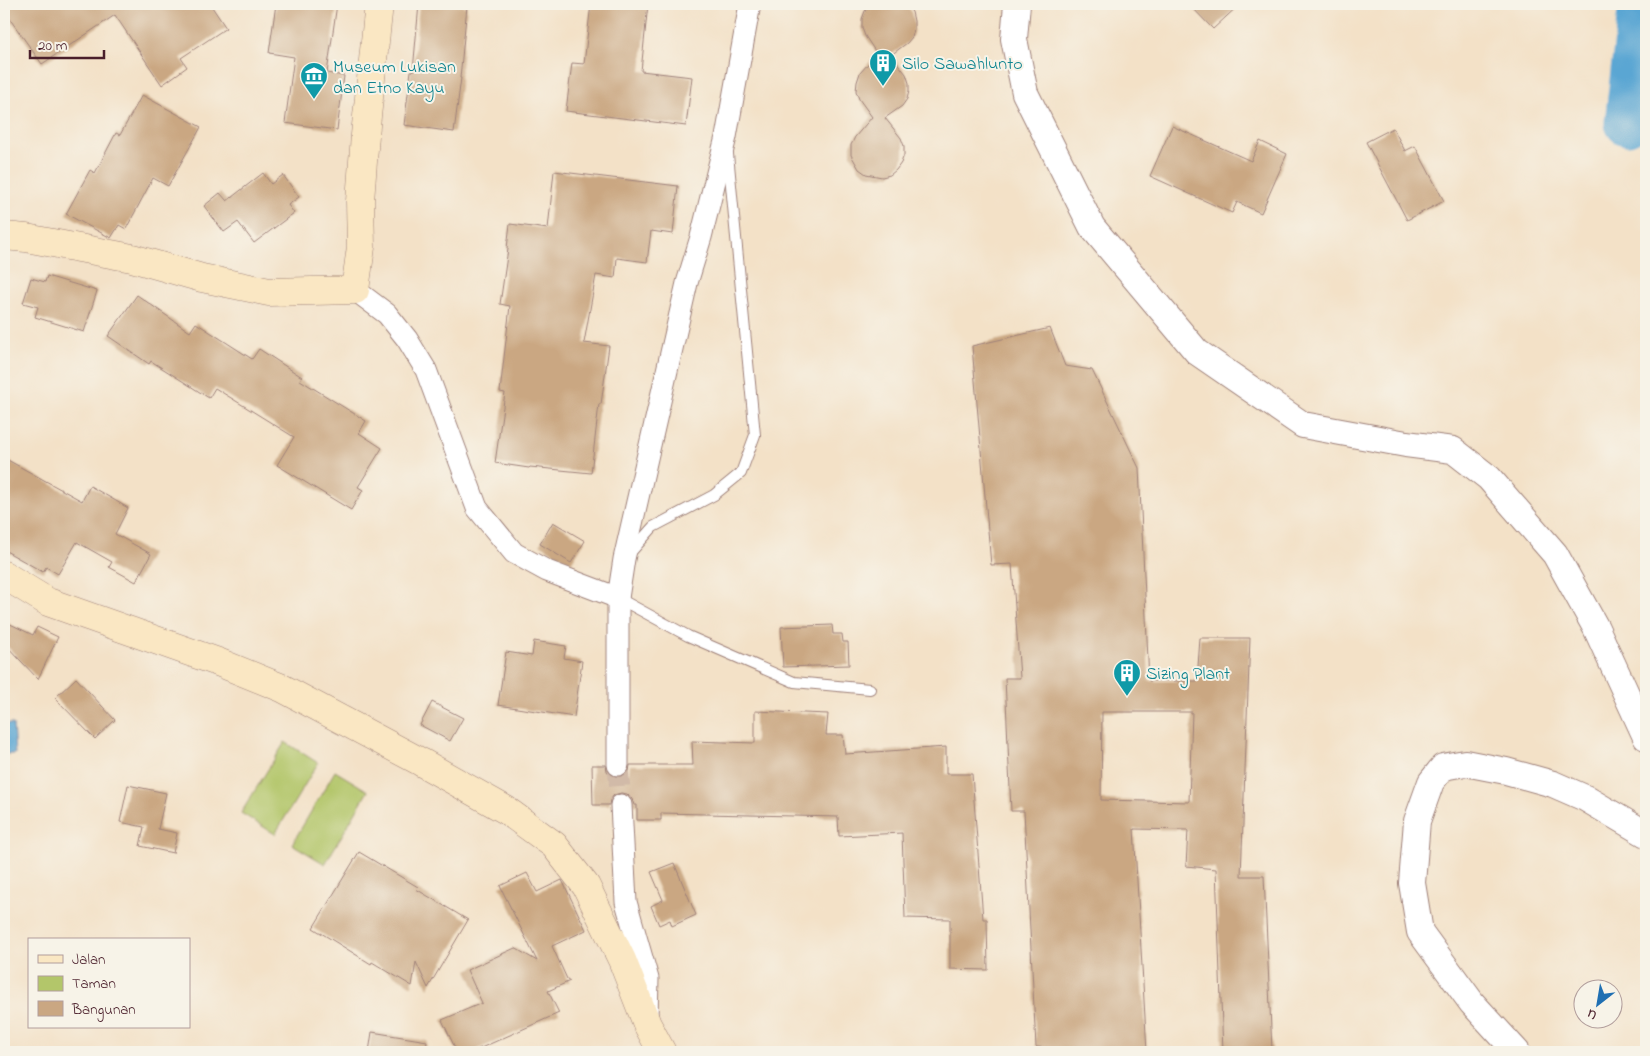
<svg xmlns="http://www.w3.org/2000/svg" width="1650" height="1056" font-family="'Indie Flower',sans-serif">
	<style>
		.green { fill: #b3c66a; stroke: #7e724a }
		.water { fill: #5aa6d3; stroke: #52627f }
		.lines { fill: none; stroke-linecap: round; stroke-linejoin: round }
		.river { stroke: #5aa6d3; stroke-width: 45 }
		.building { fill: #caa782; fill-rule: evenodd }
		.minor-tunnel { stroke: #d1baa8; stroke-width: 21; stroke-dasharray: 21 11; stroke-linecap: butt }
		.service-casing { stroke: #9e8079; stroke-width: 12 }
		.minor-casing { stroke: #9e8079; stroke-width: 23 }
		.tertiary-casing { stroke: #9e8079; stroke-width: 28 }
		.secondary-casing { stroke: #9e8079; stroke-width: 29 }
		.service { stroke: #fff; stroke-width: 10 }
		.minor { stroke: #fff; stroke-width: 21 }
		.tertiary { stroke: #fff; stroke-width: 26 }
		.secondary { stroke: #fae7c3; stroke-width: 28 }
		.labels { text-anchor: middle; stroke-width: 4; stroke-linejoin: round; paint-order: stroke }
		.culture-label { font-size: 18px; fill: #0d838f; stroke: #f7f3e8; text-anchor: start }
	</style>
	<rect width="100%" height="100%" fill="#f7f3e8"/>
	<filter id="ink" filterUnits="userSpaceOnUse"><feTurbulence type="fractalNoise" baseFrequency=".02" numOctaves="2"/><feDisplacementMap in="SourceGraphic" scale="10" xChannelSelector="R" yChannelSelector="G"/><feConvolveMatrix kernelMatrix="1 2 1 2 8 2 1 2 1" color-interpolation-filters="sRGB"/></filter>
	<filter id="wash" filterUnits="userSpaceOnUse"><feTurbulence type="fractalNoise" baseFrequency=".0096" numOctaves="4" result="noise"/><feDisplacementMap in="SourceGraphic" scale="20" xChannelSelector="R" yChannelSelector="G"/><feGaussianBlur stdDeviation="1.12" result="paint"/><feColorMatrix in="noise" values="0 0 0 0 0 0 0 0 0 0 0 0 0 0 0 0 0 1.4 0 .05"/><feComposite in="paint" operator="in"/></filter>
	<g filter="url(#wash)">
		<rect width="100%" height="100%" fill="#f3e1c7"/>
		<g class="green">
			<path d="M285,742L318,763L275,834L241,813Z"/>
			<path d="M335,771L368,791L325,864L292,844Z"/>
		</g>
		<path class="water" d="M4,724H13L15,754H4Z"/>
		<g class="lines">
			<path class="river" d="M1627,123L1641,4"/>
		</g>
		<g id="blocks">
			<g class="building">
				<path d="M4,4H210L226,28L181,58L187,67L162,85L115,15L42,64L4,11Z"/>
				<path d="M276,4H337L327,73L344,76L337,130L285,123L294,57L269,53Z"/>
				<path d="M419,4L467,6L460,78H461L454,132L404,125L411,71H413Z"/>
				<path d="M591,4H648L641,71L692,77L686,126L566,111L572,63L584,64Z"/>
				<path d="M871,4H905L912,12L914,21V29L912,37L907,43L891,55L906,74L909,83V91L907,99L902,106L885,118L901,138L904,146V155L901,163L896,170L890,175L882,177L866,174L859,169L851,155V145L855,137L872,117L859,99L856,91L857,82L860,73L877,54L865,36L862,28V19L865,11Z"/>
				<path d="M1189,4H1240L1213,29Z"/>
				<path d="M142,95L201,127L168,186L153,178L126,229L119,225L111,238L66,214L90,170L95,173L116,133L120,135Z"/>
				<path d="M1172,126L1251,161L1260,141L1287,154L1261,213L1237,202L1232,213L1150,176Z"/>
				<path d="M1393,128L1405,151L1415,146L1444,201L1407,220L1366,142Z"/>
				<path d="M554,171L678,186L673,234L651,231L647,262L617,258L615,278L596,275L584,343L609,346L601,404H599L591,473L530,467L529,468L495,463L505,393L500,392L510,306L500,304L508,249L507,248L510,224L548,229Z"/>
				<path d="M263,173L271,184L283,175L299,197L288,205L294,213L254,243L238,222L224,232L204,206L220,193L227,201Z"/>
				<path d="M47,276L97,291L84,332L35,317L38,307L23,303L31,278L45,282Z"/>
				<path d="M137,295L190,332L196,323L252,359L259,349L302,377L300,380L366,421L359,433L382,448L358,487L363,490L351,510L277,465L294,437L215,388L209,398L151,361L149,364L108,336Z"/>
				<path d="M1050,328L1065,366L1092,370L1139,468L1149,681H1197L1200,638H1250L1241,876H1264L1272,1051L1223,1052L1216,869L1186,866L1188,830L1134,829L1147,1052H1052L1051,1048L1036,1047L1024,811H1011L1005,678H1020L1012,564L991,565L972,346ZM1102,712H1192L1189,802L1101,800Z"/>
				<path d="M4,458L82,501L90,486L128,508L115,534L151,554L136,582L109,567L112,562L77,542L58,574L46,567L43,572L4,550Z"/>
				<path d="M553,522L585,541L571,563L540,544Z"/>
				<path d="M4,621L33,635L37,627L58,637L38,679L4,643Z"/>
				<path d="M832,625L833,634H842L843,642H848L849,665L783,667L781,627Z"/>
				<path d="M534,641L566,646L564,658L582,661L574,717L498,705L506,652L532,656Z"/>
				<path d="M76,678L115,720L95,739L55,698Z"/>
				<path d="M432,702L463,718L450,741L420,725Z"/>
				<path d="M755,711L828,714L826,735H843L845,754L946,747V774H972L983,919H987L988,970L950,969V919L905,918L902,833L839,836L838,817L661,813V820H637V805H634L632,799L627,794L621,793L614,795L610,800L609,805H593L592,765H606L607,771L611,776L618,777L624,776L629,772L630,765H693L692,741L755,743Z"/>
				<path d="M128,785L166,793L158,829L177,833L173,853L140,846L144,827L120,822Z"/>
				<path d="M359,852L418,887L416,889L468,920L428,988L416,962L412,986L372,962L371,964L313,928Z"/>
				<path d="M674,863L696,915L672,926L670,920L659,925L651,906L663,900L651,872Z"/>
				<path d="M527,873L537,892L562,880L586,930L552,946L567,979L570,981L548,991L559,1013L472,1052H457L442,1020L482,1003L467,970L515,948L537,961L500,886Z"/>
				<path d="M372,1032L427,1041L426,1052H369Z"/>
			</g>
		</g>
	</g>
	<g filter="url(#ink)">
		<use href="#blocks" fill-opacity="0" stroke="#9e8079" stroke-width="1"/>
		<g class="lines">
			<path class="minor-tunnel" d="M618,765L621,805"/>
			<defs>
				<g id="service">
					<path d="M630,553L653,527L714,495L741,473L755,435L728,154"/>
					<path d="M618,598L688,636L794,682L870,689"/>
				</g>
				<g id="minor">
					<path d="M355,290L387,314L407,339L426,370L477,508L514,553L547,571L618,598"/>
					<path d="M618,765V598L624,559L687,283L701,237L726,137L750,4"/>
					<path d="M621,805L626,902L648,979L647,1017"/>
				</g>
				<g id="tertiary">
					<path d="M1017,4L1014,39L1025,93L1092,227L1197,352L1303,425L1406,444L1453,450L1489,478L1555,554L1596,628L1646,737"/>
					<path d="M1517,1052L1472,1003L1420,932L1412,883L1417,821L1431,782L1443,767L1465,763L1506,771L1553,784L1585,798L1646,834"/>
				</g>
				<g id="secondary">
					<path d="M4,236L26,238L132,258L202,278L269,292L355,290L361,247L360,201L365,135L379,4"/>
					<path d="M4,575L48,602L218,662L282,688L421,762L506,810L554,845L586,886L622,960L647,1024L662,1052"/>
				</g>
			</defs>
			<use href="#service" class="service-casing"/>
			<use href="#minor" class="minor-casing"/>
			<use href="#tertiary" class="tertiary-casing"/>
			<use href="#secondary" class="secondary-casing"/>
			<use href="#service" class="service"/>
			<use href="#minor" class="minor"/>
			<use href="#tertiary" class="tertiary"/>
			<use href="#secondary" class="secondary"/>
		</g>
	</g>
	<defs>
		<symbol id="building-pin" viewBox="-11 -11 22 30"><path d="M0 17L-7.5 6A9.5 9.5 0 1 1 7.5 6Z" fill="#0f9aa8" stroke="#f7f3e8"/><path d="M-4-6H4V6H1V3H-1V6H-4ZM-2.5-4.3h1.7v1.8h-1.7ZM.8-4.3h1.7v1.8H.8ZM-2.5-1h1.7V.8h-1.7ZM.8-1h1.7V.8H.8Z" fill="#fff"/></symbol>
		<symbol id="museum-pin" viewBox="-11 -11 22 30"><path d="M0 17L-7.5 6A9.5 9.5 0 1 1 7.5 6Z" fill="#0f9aa8" stroke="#f7f3e8"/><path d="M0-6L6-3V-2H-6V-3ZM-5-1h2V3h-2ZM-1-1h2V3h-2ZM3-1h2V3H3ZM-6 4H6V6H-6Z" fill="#fff"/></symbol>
	</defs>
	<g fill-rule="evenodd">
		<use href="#building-pin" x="867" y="47" width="32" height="43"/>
		<use href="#museum-pin" x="298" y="60" width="32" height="43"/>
		<use href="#building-pin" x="1111" y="657" width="32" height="43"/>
	</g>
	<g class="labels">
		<g class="culture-label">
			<text x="902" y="69">Silo Sawahlunto</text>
			<text x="333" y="72">Museum Lukisan<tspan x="333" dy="21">dan Etno Kayu</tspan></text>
			<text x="1146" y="679">Sizing Plant</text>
		</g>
	</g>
	<rect width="1650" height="1056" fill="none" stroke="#f7f3e8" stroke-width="20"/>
	<rect x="28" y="938" width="162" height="90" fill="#f7f3e8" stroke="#b29e9c"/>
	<rect x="38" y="955" width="25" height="8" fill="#fae7c3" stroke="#b29e9c"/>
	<text x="72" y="964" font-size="15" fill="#4a1f2b">Jalan</text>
	<rect x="38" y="976" width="25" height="15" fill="#b3c66a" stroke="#b29e9c"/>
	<text x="72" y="988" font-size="15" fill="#4a1f2b">Taman</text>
	<rect x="38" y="1001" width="25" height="15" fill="#caa782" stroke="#b29e9c"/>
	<text x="72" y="1014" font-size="15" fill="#4a1f2b">Bangunan</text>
	<g transform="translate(1598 1004) rotate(211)"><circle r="24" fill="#f7f3e8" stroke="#b29e9c"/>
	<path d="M0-4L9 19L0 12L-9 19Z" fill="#1f6fb2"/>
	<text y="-8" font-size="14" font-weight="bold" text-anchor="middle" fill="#4a1f2b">U</text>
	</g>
	<path d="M30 50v8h74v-8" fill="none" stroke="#4a1f2b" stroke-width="2.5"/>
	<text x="38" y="50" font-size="15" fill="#4a1f2b" stroke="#f7f3e8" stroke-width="4" paint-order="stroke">20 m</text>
</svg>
